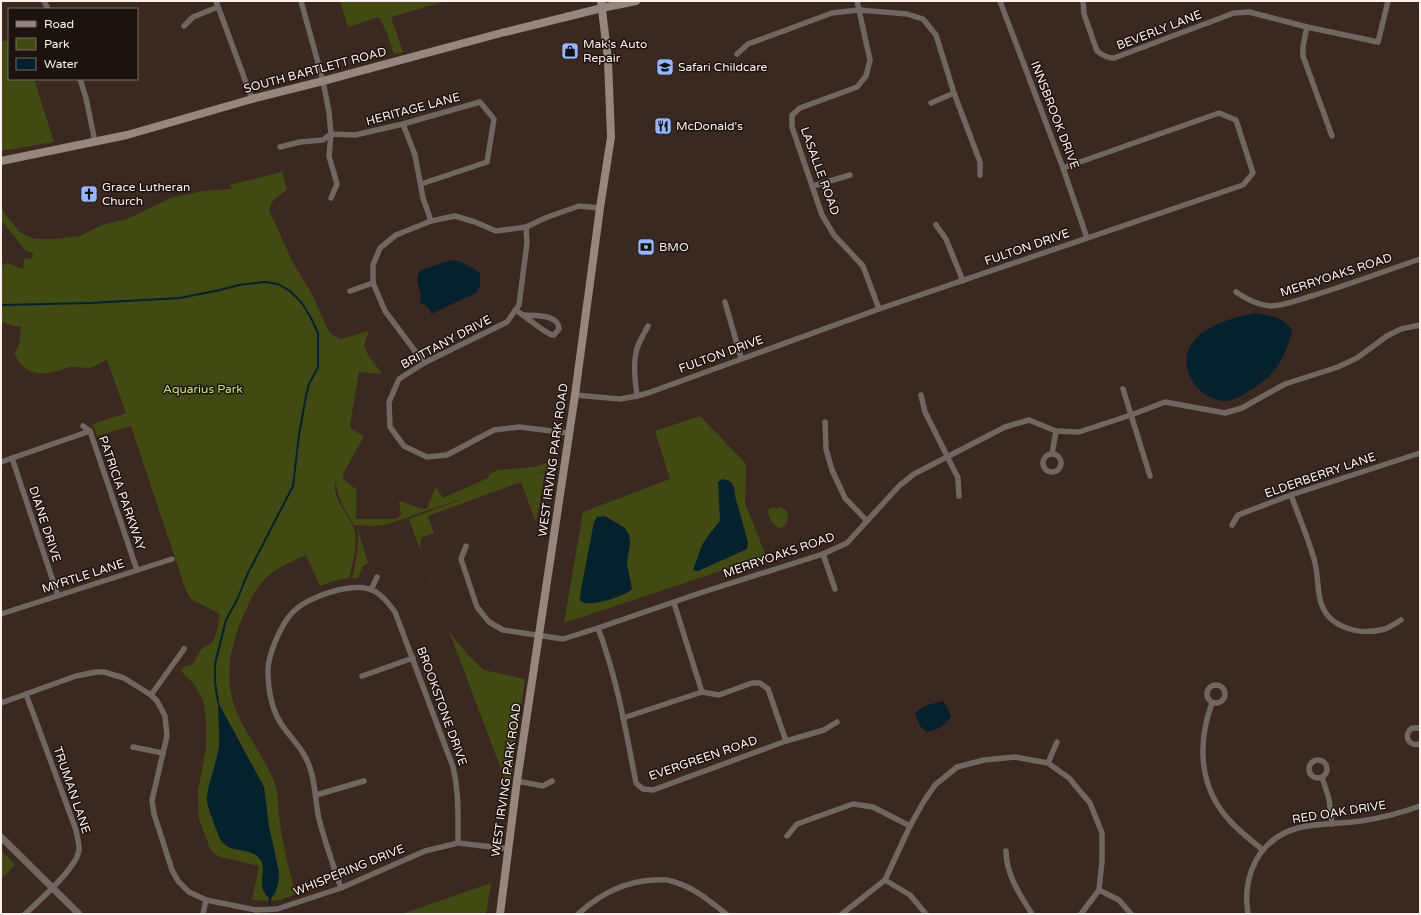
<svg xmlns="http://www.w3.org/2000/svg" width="1421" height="915" font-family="'Varela Round',sans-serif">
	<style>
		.green { fill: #424a14 }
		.water { fill: #05212e }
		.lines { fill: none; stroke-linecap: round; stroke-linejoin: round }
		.stream { stroke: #05212e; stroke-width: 2 }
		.minor { stroke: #706761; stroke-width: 5.5 }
		.tertiary { stroke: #706761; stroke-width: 7 }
		.secondary { stroke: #96877e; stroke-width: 8 }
		.labels { text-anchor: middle; stroke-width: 3; stroke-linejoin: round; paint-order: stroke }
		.street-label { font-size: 12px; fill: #fef1eb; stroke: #1c130f }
		.poi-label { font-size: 12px; fill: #fef1eb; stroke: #1c130f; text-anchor: start }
		.park-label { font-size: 12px; fill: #cfe276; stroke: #1c130f }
	</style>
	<rect width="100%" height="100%" fill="#3b2820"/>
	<g class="green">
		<path d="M340,1H447L391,17L403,52L394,54L387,33L379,17L348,27Z"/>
		<path d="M9,40V79H34L54,142L1,151V41Z"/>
		<path d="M282,172L287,189L272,202L269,210L293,263L312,294L328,330L334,336L341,339L369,331L364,345L367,353L382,374L359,372L350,425L351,429L364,436L343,474V479L357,490L356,519H396L401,515L399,501L423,509L427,508L436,487L443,498L488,478L490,474L497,470L534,467L547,463L550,469L536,474L545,472L536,523L521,482L428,516L434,533L421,538L420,549L449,631L454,638L469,656L484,670L525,679L509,790L449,631L409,519L467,497L385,525L371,526L354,525C346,511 336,496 336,480C330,496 348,513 353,526C359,541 353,563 349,578L337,580L320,586L306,555C293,561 278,567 267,577C257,586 251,598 246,610C230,643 222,680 238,715C249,739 267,761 276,787C279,797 278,812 280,823C283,847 289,870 296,894L280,900L271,901L272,897L275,893L264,787L218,703L219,746L216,762L233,849C244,850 264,853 263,867C263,874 262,880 262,887C263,893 268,895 269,901L252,900L259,866L220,857L211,851L199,819L198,791L206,749V720L203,699L193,683L181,671L183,667C197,664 194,661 200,651C202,647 209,646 212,642C217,635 218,623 220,614L191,599L186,591L131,426L97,436L93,424L126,413L107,360C100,362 96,367 88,368C83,368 78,366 72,367C66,367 60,371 54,372C35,376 23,372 14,353L19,345L21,326H13L1,321V266L7,263L23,269L24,259L32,258L33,253L26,251L1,220V207L8,218L21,233L35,239H56L80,236L102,225L127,219L171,198L203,191L232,189L230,185Z"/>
		<path d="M700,416L746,464L745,503L766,556L564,623L583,512L670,479L655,431Z"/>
		<path d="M780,506C790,511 791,521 782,528C773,527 770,520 768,512L769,509L774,507L777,509Z"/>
		<path d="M357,527L368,563L363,566L358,578H352C356,561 360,544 357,527Z"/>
		<path d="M1,850L15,865L1,879Z"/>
		<path d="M491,883L486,914H402Z"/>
	</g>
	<g class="water">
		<path d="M452,260C461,261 472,267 480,273V286L476,293L431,314C431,308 425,304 420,303C425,293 411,280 421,270Z"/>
		<path d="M1255,313C1272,316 1281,316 1292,330C1286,355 1278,373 1255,387C1246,393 1235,402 1222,401C1195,397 1176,365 1193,342C1204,325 1236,317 1255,313Z"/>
		<path d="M722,479L730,481L734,487L735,496L748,542L747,549L698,571L693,570L702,545L710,533L720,521L718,482Z"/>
		<path d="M605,516L625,528L629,535L630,542L627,564L632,589C625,596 596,605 586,603C584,603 581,601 580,600L581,589L594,522L597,517Z"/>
		<path d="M943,701L947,707L951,716C945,727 938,729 927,732L920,726L915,713L924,706Z"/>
		<path d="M218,702L264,787L269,826L279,872C279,881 278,890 272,897H268C255,885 269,868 259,858C249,847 232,853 223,843C219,839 217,830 214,824C212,817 208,809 207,801C206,788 217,762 219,747C221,733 218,716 218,702Z"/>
	</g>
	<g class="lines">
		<g class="stream">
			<path d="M1,305L90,303L180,298L220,290L239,285L265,282L278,284L290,291L302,303L311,318L318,333V367L309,384L306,396L299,435L293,486L247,575L237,600L226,620L215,664V682L218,702"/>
			<path d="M270,897V905"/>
		</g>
		<g class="minor">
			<path d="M44,1L48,9"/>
			<path d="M216,1L252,99"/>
			<path d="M301,1L323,81L329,112L331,134L329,156L337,184L331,198"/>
			<path d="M857,1L870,60L866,76L857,87L800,108L792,115V127L822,215L834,235L863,266L879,309"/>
			<path d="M1000,1L1063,168L1087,238"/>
			<path d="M1083,1L1084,14L1097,51C1103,56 1107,58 1114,58L1234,13L1249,12L1307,27L1378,42L1388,1"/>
			<path d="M184,26L193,17L218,7"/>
			<path d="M1307,27L1303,46V56L1332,136"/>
			<path d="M737,54L748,44L832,13L859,10L907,14L923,19L936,35L954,93L980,162V175"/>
			<path d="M80,79L86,98L95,142"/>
			<path d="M931,103L954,93"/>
			<path d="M403,124L415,155L423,198L431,221"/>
			<path d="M280,147L300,142L323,140L331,134L355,135L403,124L480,102L494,119L487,162L421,184"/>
			<path d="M813,186L850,175"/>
			<path d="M936,225L946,239L963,281"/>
			<path d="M526,227L527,243L519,305L507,322L424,363L399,379L389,402L390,427L404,446L427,457L447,455L494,430L519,427L569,433"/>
			<path d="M350,291L373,283"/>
			<path d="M1236,292C1246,299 1258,305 1270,306C1285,306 1300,299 1315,295C1350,284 1385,271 1420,259"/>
			<path d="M725,302L741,358"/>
			<path d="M515,310C525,315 546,335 554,335L559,329C559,314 535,316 524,315"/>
			<path d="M424,363L385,311L373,283V265L380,248L396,235L431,221L455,216L475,222L496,231L526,227L545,218L579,206L600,208"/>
			<path d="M1123,389L1150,476"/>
			<path d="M575,395L620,399L637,396L648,393L879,309L1243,185L1253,173L1236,120L1219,113L1063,168"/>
			<path d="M921,395L925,412L958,478L959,496"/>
			<path d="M637,396C635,379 632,359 639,343C642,337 645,332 648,326"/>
			<path d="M825,422L826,449L832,470L845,498L867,521"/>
			<path d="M83,426L90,431L137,570"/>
			<path d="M1052,454L1056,431"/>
			<circle cx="1052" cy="463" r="9"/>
			<path d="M12,458L58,596"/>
			<path d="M1,462L90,431"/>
			<path d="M1291,495C1299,517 1308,538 1314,559C1318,572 1317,586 1320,599C1326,628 1360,636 1385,629C1390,627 1396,623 1401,620"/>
			<path d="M1232,525L1238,515L1291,495L1420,453"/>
			<path d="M466,546L461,559L477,607L489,622L503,630L563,639L598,628L700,593L823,554L847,543L899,486L914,474L1005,427L1029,420L1056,431L1079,432L1131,415L1165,402L1225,413L1242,408L1285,384L1338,367L1357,358L1387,336L1401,329L1420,325"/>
			<path d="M823,554L835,589"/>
			<path d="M371,590L377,577"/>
			<path d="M674,603L702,692"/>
			<path d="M1,614L172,559"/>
			<path d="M598,628C617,678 626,731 636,783L643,789L653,790L786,741L824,730L837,722"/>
			<path d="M362,676L413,658"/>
			<circle cx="1216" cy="694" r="9"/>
			<path d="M151,695L184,649"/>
			<path d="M1,703L76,676L96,672H104L124,678L151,695L157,701L165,716L167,736L152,800L154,814L172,870L178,881L189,892L206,900L256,910L277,909L341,888L425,851L458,843L509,849"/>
			<path d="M1212,703C1197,744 1199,788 1230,821C1240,832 1252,841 1263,850"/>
			<path d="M623,718L702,692L719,695L752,683H760L768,689L786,741"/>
			<path d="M1420,728H1412C1403,735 1408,747 1420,744"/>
			<path d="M133,747L163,753"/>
			<circle cx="1318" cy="769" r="9"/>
			<path d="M1048,763L1057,742"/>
			<path d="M1322,777L1329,799L1332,824"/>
			<path d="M517,781L543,786L552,781"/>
			<path d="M316,795L364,781"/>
			<path d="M787,836L797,824L853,804L873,807L910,826"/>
			<path d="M1006,851C1006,874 1020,895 1032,914"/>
			<path d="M885,880L910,895L926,914"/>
			<path d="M341,888C333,865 325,842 319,819C315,802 316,785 310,768C305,752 294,741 284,728C272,712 268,690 268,671C268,654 281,625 292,613C307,596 356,580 376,592C384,597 390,605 395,612L453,767C459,792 458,818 458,843"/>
			<path d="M1099,890L1119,900L1131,914"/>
			<path d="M25,914C38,902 79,866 79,849C79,843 77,836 76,830L26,694"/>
			<path d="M203,914L206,900"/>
			<path d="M578,914C600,894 625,881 655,880C660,880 666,879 671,881C692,886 710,901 726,914"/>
			<path d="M842,914L885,880L910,826L924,801L935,785L957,767L984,760L1015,757L1048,763L1069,778L1090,803L1102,833V861L1099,890L1081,914"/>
			<path d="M1248,914C1242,876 1258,839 1298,828C1318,823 1340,824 1361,821C1381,818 1401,813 1420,806"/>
		</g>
		<path class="tertiary" d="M1,837L79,914"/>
		<g class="secondary">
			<path d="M1,161L127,135L252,99L323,81L501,33L602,8L636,1"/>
			<path d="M500,914L517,781L575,395L600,208L611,137L608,60L601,1"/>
		</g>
	</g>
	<defs>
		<symbol id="shop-square" viewBox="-11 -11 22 22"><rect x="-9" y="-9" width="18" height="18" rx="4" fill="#97b6fd" stroke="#1c130f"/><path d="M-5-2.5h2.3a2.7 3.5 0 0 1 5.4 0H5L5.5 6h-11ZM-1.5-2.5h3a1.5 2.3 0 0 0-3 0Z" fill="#111"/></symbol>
		<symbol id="school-square" viewBox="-11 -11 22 22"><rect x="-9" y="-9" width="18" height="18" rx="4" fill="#97b6fd" stroke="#1c130f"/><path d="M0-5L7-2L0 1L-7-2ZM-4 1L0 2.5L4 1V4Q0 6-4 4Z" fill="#111"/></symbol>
		<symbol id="restaurant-square" viewBox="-11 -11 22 22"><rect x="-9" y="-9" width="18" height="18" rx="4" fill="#97b6fd" stroke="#1c130f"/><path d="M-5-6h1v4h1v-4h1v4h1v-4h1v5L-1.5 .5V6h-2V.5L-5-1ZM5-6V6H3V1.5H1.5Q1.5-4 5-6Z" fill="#111"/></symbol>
		<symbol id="church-square" viewBox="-11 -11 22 22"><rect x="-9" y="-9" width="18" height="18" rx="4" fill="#97b6fd" stroke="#1c130f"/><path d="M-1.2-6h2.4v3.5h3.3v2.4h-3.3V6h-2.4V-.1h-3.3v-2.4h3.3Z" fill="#111"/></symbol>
		<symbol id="bank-square" viewBox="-11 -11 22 22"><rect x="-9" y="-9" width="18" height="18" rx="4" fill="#97b6fd" stroke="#1c130f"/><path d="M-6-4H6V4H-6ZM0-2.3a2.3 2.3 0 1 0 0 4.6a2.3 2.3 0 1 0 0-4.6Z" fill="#111"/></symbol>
	</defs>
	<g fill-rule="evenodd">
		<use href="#shop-square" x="560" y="41" width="20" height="20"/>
		<use href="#school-square" x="655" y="57" width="20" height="20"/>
		<use href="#restaurant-square" x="653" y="116" width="20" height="20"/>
		<use href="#church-square" x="79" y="184" width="20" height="20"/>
		<use href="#bank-square" x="636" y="237" width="20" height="20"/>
	</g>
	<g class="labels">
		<g class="street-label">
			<text transform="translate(1159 30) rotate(-21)" y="4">BEVERLY LANE</text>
			<text transform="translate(315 70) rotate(-15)" y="4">SOUTH BARTLETT ROAD</text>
			<text transform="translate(413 109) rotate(-15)" y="4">HERITAGE LANE</text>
			<text transform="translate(1055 115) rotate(69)" y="4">INNSBROOK DRIVE</text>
			<text transform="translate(820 171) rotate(70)" y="4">LASALLE ROAD</text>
			<text transform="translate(1027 247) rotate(-19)" y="4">FULTON DRIVE</text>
			<text transform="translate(1336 275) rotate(-18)" y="4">MERRYOAKS ROAD</text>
			<text transform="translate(446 342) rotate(-28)" y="4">BRITTANY DRIVE</text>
			<text transform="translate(721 354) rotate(-20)" y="4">FULTON DRIVE</text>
			<text transform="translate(553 460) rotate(-82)" y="4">WEST IRVING PARK ROAD</text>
			<text transform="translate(1320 475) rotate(-19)" y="4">ELDERBERRY LANE</text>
			<text transform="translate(122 493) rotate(71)" y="4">PATRICIA PARKWAY</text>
			<text transform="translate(45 524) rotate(72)" y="4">DIANE DRIVE</text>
			<text transform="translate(779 555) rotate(-19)" y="4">MERRYOAKS ROAD</text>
			<text transform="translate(83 576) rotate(-18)" y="4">MYRTLE LANE</text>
			<text transform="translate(442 706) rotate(70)" y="4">BROOKSTONE DRIVE</text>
			<text transform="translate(703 758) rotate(-19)" y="4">EVERGREEN ROAD</text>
			<text transform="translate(506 780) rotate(-82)" y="4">WEST IRVING PARK ROAD</text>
			<text transform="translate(72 790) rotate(71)" y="4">TRUMAN LANE</text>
			<text transform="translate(1339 812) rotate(-9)" y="4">RED OAK DRIVE</text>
			<text transform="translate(349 870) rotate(-22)" y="4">WHISPERING DRIVE</text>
		</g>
		<g class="poi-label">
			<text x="583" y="48">Mak's Auto<tspan x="583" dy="14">Repair</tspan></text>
			<text x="678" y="71">Safari Childcare</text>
			<text x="676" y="130">McDonald's</text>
			<text x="102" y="191">Grace Lutheran<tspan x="102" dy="14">Church</tspan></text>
			<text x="659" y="251">BMO</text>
		</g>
		<g class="park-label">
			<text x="203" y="393">Aquarius Park</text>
		</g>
	</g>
	<rect width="1421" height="915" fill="none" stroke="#fef1eb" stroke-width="4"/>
	<rect x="8" y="8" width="130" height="72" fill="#1c130f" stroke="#766c67"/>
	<rect x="16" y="21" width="20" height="6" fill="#96877e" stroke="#766c67"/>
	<text x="44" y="28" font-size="12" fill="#fef1eb">Road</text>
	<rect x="16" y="38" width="20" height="12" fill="#424a14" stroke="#766c67"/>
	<text x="44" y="48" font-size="12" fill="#fef1eb">Park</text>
	<rect x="16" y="58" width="20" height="12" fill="#05212e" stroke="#766c67"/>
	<text x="44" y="68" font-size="12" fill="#fef1eb">Water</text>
</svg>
